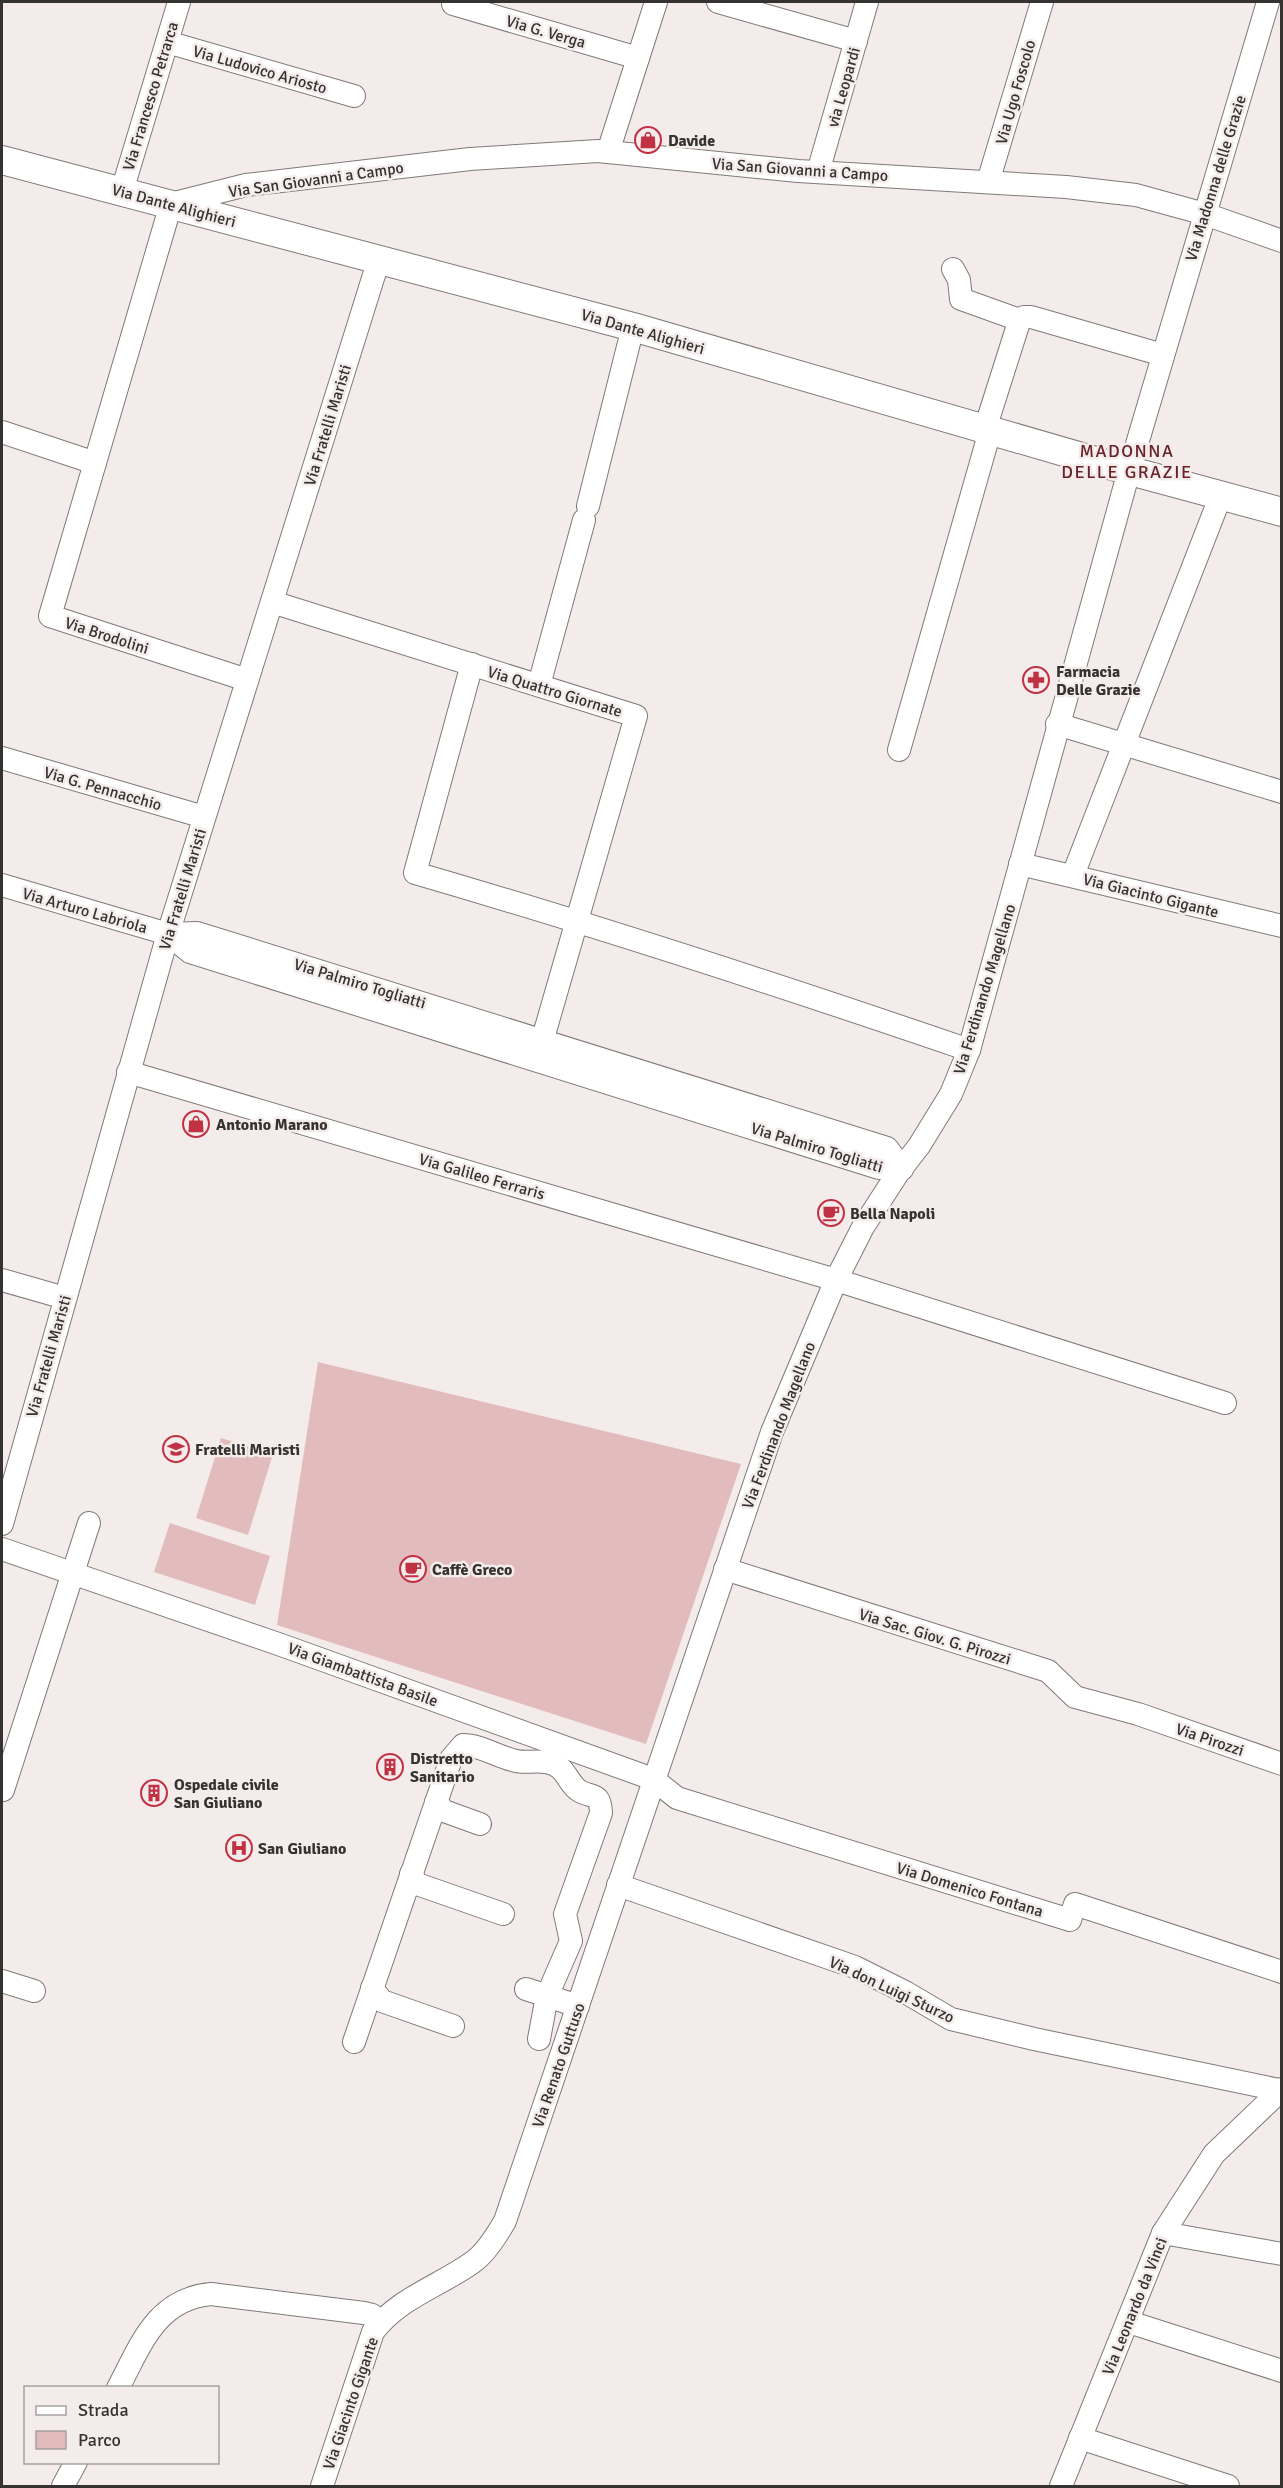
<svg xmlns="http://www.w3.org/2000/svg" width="1283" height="2488" font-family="Signika,sans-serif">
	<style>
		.green { fill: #e2bcbc }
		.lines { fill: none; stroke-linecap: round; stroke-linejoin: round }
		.minor-casing { stroke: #817979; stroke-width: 24 }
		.major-casing { stroke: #817979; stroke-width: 30 }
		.minor { stroke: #fff; stroke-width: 22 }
		.major { stroke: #fff; stroke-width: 28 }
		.labels { text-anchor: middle; stroke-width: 5; stroke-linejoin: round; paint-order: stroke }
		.street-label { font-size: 16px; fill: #353232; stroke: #f4ebeb }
		.poi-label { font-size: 16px; font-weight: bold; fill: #353232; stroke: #f4ebeb; text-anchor: start }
		.neighbourhood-label { font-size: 18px; letter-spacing: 1.5px; fill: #682229; stroke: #f4ebeb }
	</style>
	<rect width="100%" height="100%" fill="#f4ebeb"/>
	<g class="green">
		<path d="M318,1362L741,1464L646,1744L277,1625Z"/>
		<path d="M221,1438L273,1454L248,1535L196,1518Z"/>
		<path d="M170,1523L270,1556L255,1605L154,1572Z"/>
	</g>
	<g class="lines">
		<defs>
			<g id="minor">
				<path d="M718,2L856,41"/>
				<path d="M453,4L638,58"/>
				<path d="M167,42L354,96"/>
				<path d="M608,152L656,2"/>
				<path d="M818,172L867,2"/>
				<path d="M988,182L1042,2"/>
				<path d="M122,191L179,2"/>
				<path d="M953,269L959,280L961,299L1014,318L1019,322"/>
				<path d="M985,429L1019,322L1024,317H1031L1163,355"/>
				<path d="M2,432L95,463"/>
				<path d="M588,506L633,327"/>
				<path d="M272,602L636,716L539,1052"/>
				<path d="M472,664L415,873C601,927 785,987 969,1050"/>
				<path d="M247,680L50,616L171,204L246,185L470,159L598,151L798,171L1066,187L1136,195L1205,214L1282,241"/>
				<path d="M539,685L584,520"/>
				<path d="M1057,724L1282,792"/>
				<path d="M899,750L990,431"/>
				<path d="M2,758L204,817"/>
				<path d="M1020,864L1282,926"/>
				<path d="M1073,875L1221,495"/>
				<path d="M2,885L168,934L197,933L887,1148L902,1169"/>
				<path d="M168,934L190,952L879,1168L902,1169"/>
				<path d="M128,1072L836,1280L1225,1403"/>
				<path d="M2,1280L65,1298"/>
				<path d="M2,1524L168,934L379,259"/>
				<path d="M2,1549L284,1646L653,1779L677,1798L1070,1920L1075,1904L1282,1972"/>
				<path d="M725,1569L1048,1671L1075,1697L1138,1714L1282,1764"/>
				<path d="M3,1790L89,1523"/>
				<path d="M436,1802L444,1811L480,1824"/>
				<path d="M411,1874L417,1884L503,1914"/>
				<path d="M618,1885L855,1967L905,1992L951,2019L1034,2039L1279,2090"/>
				<path d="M2,1981L34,1991"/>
				<path d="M372,1988L382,2001L453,2026"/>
				<path d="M526,1989L578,2006"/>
				<path d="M354,2042L451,1759L463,1745C481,1745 498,1757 516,1761C529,1764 547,1757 560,1768C567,1774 570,1784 578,1790C591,1799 600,1790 601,1813L565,1914L571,1941L547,1996L539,2039"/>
				<path d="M1163,2233L1282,2254"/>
				<path d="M1129,2322L1282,2371"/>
				<path d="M118,2388C141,2345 156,2299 211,2294L364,2313L372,2315L381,2321"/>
				<path d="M1080,2438L1228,2486"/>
				<path d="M63,2486L76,2462"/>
				<path d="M322,2486L373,2332C398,2298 440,2286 473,2262C486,2253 497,2235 505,2221L772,1432L836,1280L863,1227L898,1173L919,1146L951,1094L969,1050L1129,471L1268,2"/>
				<path d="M1061,2486L1163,2233L1214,2154L1282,2089"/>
			</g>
			<path id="major" d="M2,160L633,327L1123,469L1282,512"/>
		</defs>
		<use href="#minor" class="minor-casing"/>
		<use href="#major" class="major-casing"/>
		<use href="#minor" class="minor"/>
		<use href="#major" class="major"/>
	</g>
	<defs>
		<symbol id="shop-ring" viewBox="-11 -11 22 22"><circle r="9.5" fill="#f4ebeb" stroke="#c13144" stroke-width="1.5"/><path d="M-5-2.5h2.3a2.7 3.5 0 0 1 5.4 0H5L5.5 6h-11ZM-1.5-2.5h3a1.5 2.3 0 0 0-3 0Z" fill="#c13144"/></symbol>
		<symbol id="pharmacy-ring" viewBox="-11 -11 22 22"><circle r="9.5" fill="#f4ebeb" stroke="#c13144" stroke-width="1.5"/><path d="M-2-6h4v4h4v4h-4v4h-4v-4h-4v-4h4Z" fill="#c13144"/></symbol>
		<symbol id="cafe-ring" viewBox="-11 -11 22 22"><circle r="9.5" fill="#f4ebeb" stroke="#c13144" stroke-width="1.5"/><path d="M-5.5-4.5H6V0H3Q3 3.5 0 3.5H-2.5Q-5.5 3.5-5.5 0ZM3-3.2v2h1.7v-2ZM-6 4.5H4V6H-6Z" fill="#c13144"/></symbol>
		<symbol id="school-ring" viewBox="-11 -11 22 22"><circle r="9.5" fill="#f4ebeb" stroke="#c13144" stroke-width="1.5"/><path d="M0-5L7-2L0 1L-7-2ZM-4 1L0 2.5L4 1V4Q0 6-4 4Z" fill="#c13144"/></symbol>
		<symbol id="building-ring" viewBox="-11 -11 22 22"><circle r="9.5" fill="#f4ebeb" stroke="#c13144" stroke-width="1.5"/><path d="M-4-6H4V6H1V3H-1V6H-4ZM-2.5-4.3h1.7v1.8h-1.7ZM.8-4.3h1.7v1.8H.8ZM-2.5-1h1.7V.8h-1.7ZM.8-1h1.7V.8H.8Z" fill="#c13144"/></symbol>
		<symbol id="hospital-ring" viewBox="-11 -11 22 22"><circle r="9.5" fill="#f4ebeb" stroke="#c13144" stroke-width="1.5"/><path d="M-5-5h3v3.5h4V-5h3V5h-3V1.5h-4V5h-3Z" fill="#c13144"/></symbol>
	</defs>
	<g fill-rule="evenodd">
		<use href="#shop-ring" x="633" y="125" width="30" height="30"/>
		<use href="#pharmacy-ring" x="1021" y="665" width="30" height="30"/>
		<use href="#shop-ring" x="181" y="1109" width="30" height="30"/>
		<use href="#cafe-ring" x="816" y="1198" width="30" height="30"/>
		<use href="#school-ring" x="161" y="1434" width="30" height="30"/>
		<use href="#cafe-ring" x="398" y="1554" width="30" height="30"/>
		<use href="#building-ring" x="375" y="1752" width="30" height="30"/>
		<use href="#building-ring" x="139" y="1778" width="30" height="30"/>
		<use href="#hospital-ring" x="224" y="1833" width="30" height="30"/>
	</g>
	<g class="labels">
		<g class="street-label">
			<text transform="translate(546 31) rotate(16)" y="6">Via G. Verga</text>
			<text transform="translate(260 69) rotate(16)" y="6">Via Ludovico Ariosto</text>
			<text transform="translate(843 87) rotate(-74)" y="6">via Leopardi</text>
			<text transform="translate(1015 92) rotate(-74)" y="6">Via Ugo Foscolo</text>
			<text transform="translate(150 96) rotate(-73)" y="6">Via Francesco Petrarca</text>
			<text transform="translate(800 169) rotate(4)" y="6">Via San Giovanni a Campo</text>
			<text transform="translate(1215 178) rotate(-73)" y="6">Via Madonna delle Grazie</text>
			<text transform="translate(316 179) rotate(-8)" y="6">Via San Giovanni a Campo</text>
			<text transform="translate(174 205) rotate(15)" y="6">Via Dante Alighieri</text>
			<text transform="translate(643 331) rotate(16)" y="6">Via Dante Alighieri</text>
			<text transform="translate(327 425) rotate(-73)" y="6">Via Fratelli Maristi</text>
			<text transform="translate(107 635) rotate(18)" y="6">Via Brodolini</text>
			<text transform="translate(555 691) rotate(17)" y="6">Via Quattro Giornate</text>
			<text transform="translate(103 788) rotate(16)" y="6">Via G. Pennacchio</text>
			<text transform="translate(182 889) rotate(-73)" y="6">Via Fratelli Maristi</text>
			<text transform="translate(1151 895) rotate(14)" y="6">Via Giacinto Gigante</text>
			<text transform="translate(85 910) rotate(16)" y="6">Via Arturo Labriola</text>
			<text transform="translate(360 983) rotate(17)" y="6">Via Palmiro Togliatti</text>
			<text transform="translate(984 989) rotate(-73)" y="6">Via Ferdinando Magellano</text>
			<text transform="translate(817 1147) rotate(17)" y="6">Via Palmiro Togliatti</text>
			<text transform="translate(482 1176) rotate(16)" y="6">Via Galileo Ferraris</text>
			<text transform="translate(48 1356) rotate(-74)" y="6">Via Fratelli Maristi</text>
			<text transform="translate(778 1425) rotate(-69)" y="6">Via Ferdinando Magellano</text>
			<text transform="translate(935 1636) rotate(17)" y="6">Via Sac. Giov. G. Pirozzi</text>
			<text transform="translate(363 1674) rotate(20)" y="6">Via Giambattista Basile</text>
			<text transform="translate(1210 1739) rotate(19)" y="6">Via Pirozzi</text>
			<text transform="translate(970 1889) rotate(17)" y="6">Via Domenico Fontana</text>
			<text transform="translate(892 1989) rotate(25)" y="6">Via don Luigi Sturzo</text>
			<text transform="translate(558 2065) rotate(-71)" y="6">Via Renato Guttuso</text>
			<text transform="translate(1134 2306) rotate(-68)" y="6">Via Leonardo da Vinci</text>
			<text transform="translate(350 2403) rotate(-71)" y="6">Via Giacinto Gigante</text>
		</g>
		<g class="poi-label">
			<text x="668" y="146">Davide</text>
			<text x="1056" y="677">Farmacia<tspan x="1056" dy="18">Delle Grazie</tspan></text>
			<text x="216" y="1130">Antonio Marano</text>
			<text x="850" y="1219">Bella Napoli</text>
			<text x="195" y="1455">Fratelli Maristi</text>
			<text x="432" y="1575">Caffè Greco</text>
			<text x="410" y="1764">Distretto<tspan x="410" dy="18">Sanitario</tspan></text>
			<text x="174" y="1790">Ospedale civile<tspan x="174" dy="18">San Giuliano</tspan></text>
			<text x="258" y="1854">San Giuliano</text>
		</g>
		<g class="neighbourhood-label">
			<text x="1127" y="457">MADONNA<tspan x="1127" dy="21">DELLE GRAZIE</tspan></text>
		</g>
	</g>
	<rect width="1283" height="2488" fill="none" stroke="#353232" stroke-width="6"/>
	<rect x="24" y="2386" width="195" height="78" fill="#f4ebeb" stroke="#a8a1a1" stroke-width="1.5"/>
	<rect x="36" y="2406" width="30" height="9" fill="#ffffff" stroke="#a8a1a1" stroke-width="1.5"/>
	<text x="78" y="2416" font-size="18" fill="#353232">Strada</text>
	<rect x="36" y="2431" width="30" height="18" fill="#e2bcbc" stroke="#a8a1a1" stroke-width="1.5"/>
	<text x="78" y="2446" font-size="18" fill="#353232">Parco</text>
</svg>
